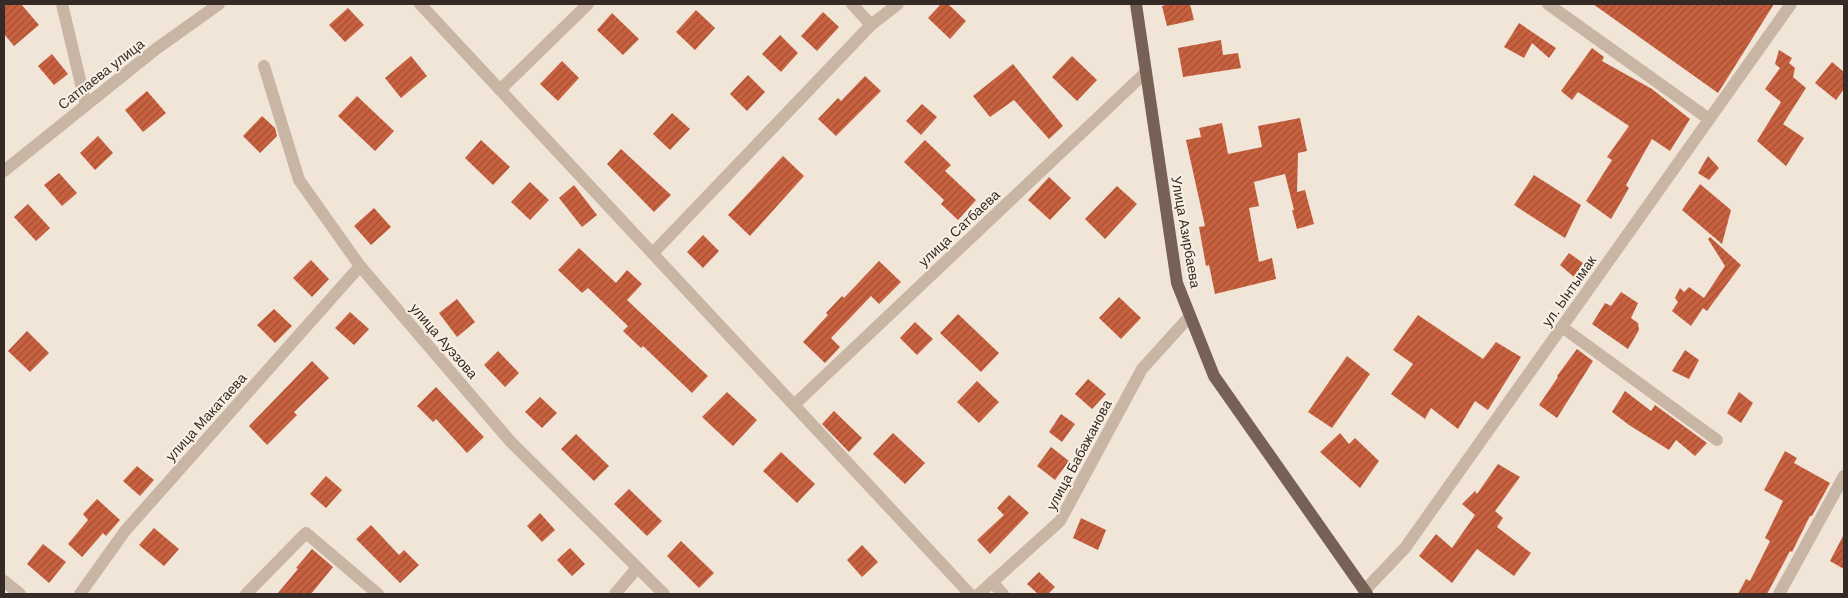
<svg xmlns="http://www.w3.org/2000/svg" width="1848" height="598" font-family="Arial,sans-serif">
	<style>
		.building { fill: url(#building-hatch) }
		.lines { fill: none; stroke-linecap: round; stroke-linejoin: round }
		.minor { stroke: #c9b5a4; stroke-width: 12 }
		.primary { stroke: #776156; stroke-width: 12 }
		.labels { text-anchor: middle; stroke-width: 4; stroke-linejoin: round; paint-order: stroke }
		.street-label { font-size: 14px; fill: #352a26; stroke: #f9f0e4 }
	</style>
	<defs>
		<pattern id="building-hatch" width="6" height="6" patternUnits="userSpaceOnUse" patternTransform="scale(1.25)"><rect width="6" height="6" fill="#c8613f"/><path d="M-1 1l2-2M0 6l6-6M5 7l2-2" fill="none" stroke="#a35035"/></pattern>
	</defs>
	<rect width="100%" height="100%" fill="#f1e5d8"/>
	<g class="building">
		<path d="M4,4H21L39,25L14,46L4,34Z"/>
		<path d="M941,4H948L966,21L950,39L928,18Z"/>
		<path d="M1170,4H1190L1194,20L1167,26L1162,6Z"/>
		<path d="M1593,4H1774L1718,93Z"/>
		<path d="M348,8L364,25L345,42L329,25Z"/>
		<path d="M696,10L715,28L695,50L676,32Z"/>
		<path d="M823,12L839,27L817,51L801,36Z"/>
		<path d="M612,13L639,39L623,55L597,30Z"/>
		<path d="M1519,23L1556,48L1549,58L1532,43L1524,58L1504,47Z"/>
		<path d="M780,35L798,53L781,72L762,54Z"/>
		<path d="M1221,40L1223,55L1238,53L1241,68L1183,77L1178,48Z"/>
		<path d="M1592,48L1604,57L1602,61L1652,89L1690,119L1670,151L1652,139L1626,185L1629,188L1611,219L1586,201L1612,160L1607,157L1629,126L1578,92L1572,100L1561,91Z"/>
		<path d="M1779,50L1792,58L1789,63L1795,68L1793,77L1806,88L1783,124L1804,138L1786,166L1757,141L1781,102L1765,89L1780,68L1775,64Z"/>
		<path d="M52,54L68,74L54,85L38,66Z"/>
		<path d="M411,56L427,76L401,98L385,78Z"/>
		<path d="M1072,56L1097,80L1077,101L1052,77Z"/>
		<path d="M562,61L579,78L558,101L540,84Z"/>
		<path d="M1832,62L1844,72V89L1836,100L1815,83Z"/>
		<path d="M1013,64L1063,126L1049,139L1014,100L990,117L973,96Z"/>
		<path d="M748,75L765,92L747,111L730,94Z"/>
		<path d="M865,76L881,91L836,136L818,119L838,98L841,101Z"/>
		<path d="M147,91L166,113L143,132L125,110Z"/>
		<path d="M357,96L394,131L375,151L338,116Z"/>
		<path d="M922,104L937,117L921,135L906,121Z"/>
		<path d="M672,113L690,129L670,150L653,134Z"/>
		<path d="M262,116L275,128L277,136L260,153L243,136Z"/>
		<path d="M1300,118L1307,151L1298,153L1297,192L1305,190L1314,224L1297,229L1292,210H1294L1285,174L1254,182L1259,206L1249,208L1259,262L1272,258L1276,279L1215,294L1209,265L1206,266L1199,227L1205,226L1186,140L1201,137L1199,128L1222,123L1228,154L1262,147L1258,126Z"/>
		<path d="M98,136L113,153L95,170L80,153Z"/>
		<path d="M481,140L510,167L493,185L465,158Z"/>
		<path d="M925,140L951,165L945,171L976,200L958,220L941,204L944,200L904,162Z"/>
		<path d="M621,149L671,195L654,212L607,164Z"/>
		<path d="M783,156L804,176L750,236L728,215Z"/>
		<path d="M1708,156L1719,168L1709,180L1698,173Z"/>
		<path d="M59,173L77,193L62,206L44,185Z"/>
		<path d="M1534,175L1581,205L1565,238L1514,205Z"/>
		<path d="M1049,177L1071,198L1050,220L1028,200Z"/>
		<path d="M530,182L549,200L530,220L511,202Z"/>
		<path d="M1700,184L1731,210L1722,244L1682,210Z"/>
		<path d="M574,185L597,215L582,227L559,198Z"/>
		<path d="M1117,186L1137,204L1105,239L1085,219Z"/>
		<path d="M28,204L50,228L36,241L14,217Z"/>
		<path d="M374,208L391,227L371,245L354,226Z"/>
		<path d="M703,235L719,251L703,268L687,252Z"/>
		<path d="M1710,237L1741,265L1707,311L1703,308L1691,326L1672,311L1678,302L1675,298L1680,288L1684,292L1689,287L1704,298L1725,266L1708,239Z"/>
		<path d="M579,248L616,283L627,270L642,284L627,300L708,376L692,393L643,346L641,348L623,331L628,326L588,288L582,293L558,270Z"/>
		<path d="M1569,253L1583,263L1574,277L1560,265Z"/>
		<path d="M311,260L329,279L312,297L293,278Z"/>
		<path d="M879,261L901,282L879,304L871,296L831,338L840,347L825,363L803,342L828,315L826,313L842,296L844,298Z"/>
		<path d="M1621,292L1638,303L1631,318L1638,323L1639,330L1628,349L1592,324L1605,303L1611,306Z"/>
		<path d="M1119,297L1141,318L1121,339L1099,318Z"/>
		<path d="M457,299L475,322L457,337L439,313Z"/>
		<path d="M274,309L292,326L275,343L257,325Z"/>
		<path d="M350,312L369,329L354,345L335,328Z"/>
		<path d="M958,314L999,353L981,372L940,333Z"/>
		<path d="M1418,315L1483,359L1496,342L1521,357L1488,410L1475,401L1458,429L1431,408L1425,419L1391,394L1413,364L1393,350Z"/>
		<path d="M915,322L933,339L917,355L900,338Z"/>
		<path d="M27,331L49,353L30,372L8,351Z"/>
		<path d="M1577,349L1593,361L1557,418L1539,405L1558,377L1557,376Z"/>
		<path d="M1685,350L1699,360L1689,379L1672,371Z"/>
		<path d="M498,351L519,373L505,387L484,365Z"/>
		<path d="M1347,356L1370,374L1332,428L1308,412Z"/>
		<path d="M312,361L329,378L294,412L297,415L267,445L249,426Z"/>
		<path d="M1088,379L1106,394L1092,409L1075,394Z"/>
		<path d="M977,381L999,402L979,423L957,402Z"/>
		<path d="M436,387L484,437L467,453L436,419L433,422L417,406Z"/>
		<path d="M1625,391L1651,411L1655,405L1707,443L1695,456L1676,440L1669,450L1629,425L1612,412Z"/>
		<path d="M727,392L757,420L733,446L702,417Z"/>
		<path d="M1739,392L1753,403L1741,423L1727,413Z"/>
		<path d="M540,397L557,413L542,428L525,412Z"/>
		<path d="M834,411L862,438L849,452L822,424Z"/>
		<path d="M1061,414L1075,424L1062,442L1049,432Z"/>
		<path d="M893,433L925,463L905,484L873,454Z"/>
		<path d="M1340,433L1349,444L1355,438L1379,461L1360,488L1320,452Z"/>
		<path d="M576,434L609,466L594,481L561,449Z"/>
		<path d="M1051,447L1069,461L1055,480L1037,466Z"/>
		<path d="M1785,451L1797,458L1794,463L1830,483L1812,516H1810L1792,552L1790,551L1767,594H1738L1746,579L1750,581L1770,541L1765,538L1783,501L1764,490Z"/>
		<path d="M781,452L815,484L797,503L763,471Z"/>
		<path d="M1498,464L1520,477L1495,511L1503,518L1497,527L1531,553L1514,576L1477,549L1452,583L1419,556L1436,534L1452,548L1475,515L1462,504L1475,491L1477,494Z"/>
		<path d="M137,466L154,480L140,496L123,481Z"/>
		<path d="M326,476L342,490L326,508L310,494Z"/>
		<path d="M629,489L662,521L647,536L614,504Z"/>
		<path d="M1009,495L1029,513L990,554L977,540L1004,515L997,508Z"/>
		<path d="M97,499L120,520L106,536L103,533L82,557L68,544L88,520L83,514Z"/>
		<path d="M540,513L555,530L542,542L527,526Z"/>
		<path d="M1081,518L1106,530L1098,550L1073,538Z"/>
		<path d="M371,525L399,555L404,550L419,565L400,583L356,539Z"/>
		<path d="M154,528L179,549L164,566L139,545Z"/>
		<path d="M1844,534V569L1830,561Z"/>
		<path d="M681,541L714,573L699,588L667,556Z"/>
		<path d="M43,544L66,562L49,583L27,564Z"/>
		<path d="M862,545L878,562L862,577L847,560Z"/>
		<path d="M570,548L585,564L572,576L557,560Z"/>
		<path d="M312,549L333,567L311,594H277L298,569L296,568Z"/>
		<path d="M1039,572L1055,587L1048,594H1038L1027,584Z"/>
	</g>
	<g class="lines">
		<g class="minor">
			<path d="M62,4L86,105"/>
			<path d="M420,4L970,594"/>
			<path d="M852,4L871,25"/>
			<path d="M1548,4L1709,119"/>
			<path d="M264,66L299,180L360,266L510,441L664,594"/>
			<path d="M500,90L588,4"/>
			<path d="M4,171L156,49L219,4"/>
			<path d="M653,253L871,25L898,4"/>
			<path d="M1562,327L1717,440"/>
			<path d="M794,405L1145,73"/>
			<path d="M4,581L20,594"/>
			<path d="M992,582L1003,594"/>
			<path d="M1364,591L1405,548L1791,4"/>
			<path d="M80,594L125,531L360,266"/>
			<path d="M246,594L306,533L378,594"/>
			<path d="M615,594L637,568"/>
			<path d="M979,594L1060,521L1142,369L1190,316"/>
			<path d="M1779,594L1844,476"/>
		</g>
		<path class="primary" d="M1136,4L1177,283L1214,376L1367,594"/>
	</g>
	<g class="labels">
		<g class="street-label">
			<text transform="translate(101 74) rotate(-38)" y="5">Сатпаева улица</text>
			<text transform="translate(959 228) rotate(-43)" y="5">улица Сатбаева</text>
			<text transform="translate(1186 232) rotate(80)" y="5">Улица Азирбаева</text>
			<text transform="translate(1569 291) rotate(-55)" y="5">ул. Ынтымак</text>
			<text transform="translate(444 341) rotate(49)" y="5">улица Ауэзова</text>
			<text transform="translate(206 417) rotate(-48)" y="5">улица Макатаева</text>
			<text transform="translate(1079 455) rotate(-62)" y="5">улица Бабажанова</text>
		</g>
	</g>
	<rect width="1848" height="598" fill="none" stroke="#352a26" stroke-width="10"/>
</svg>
